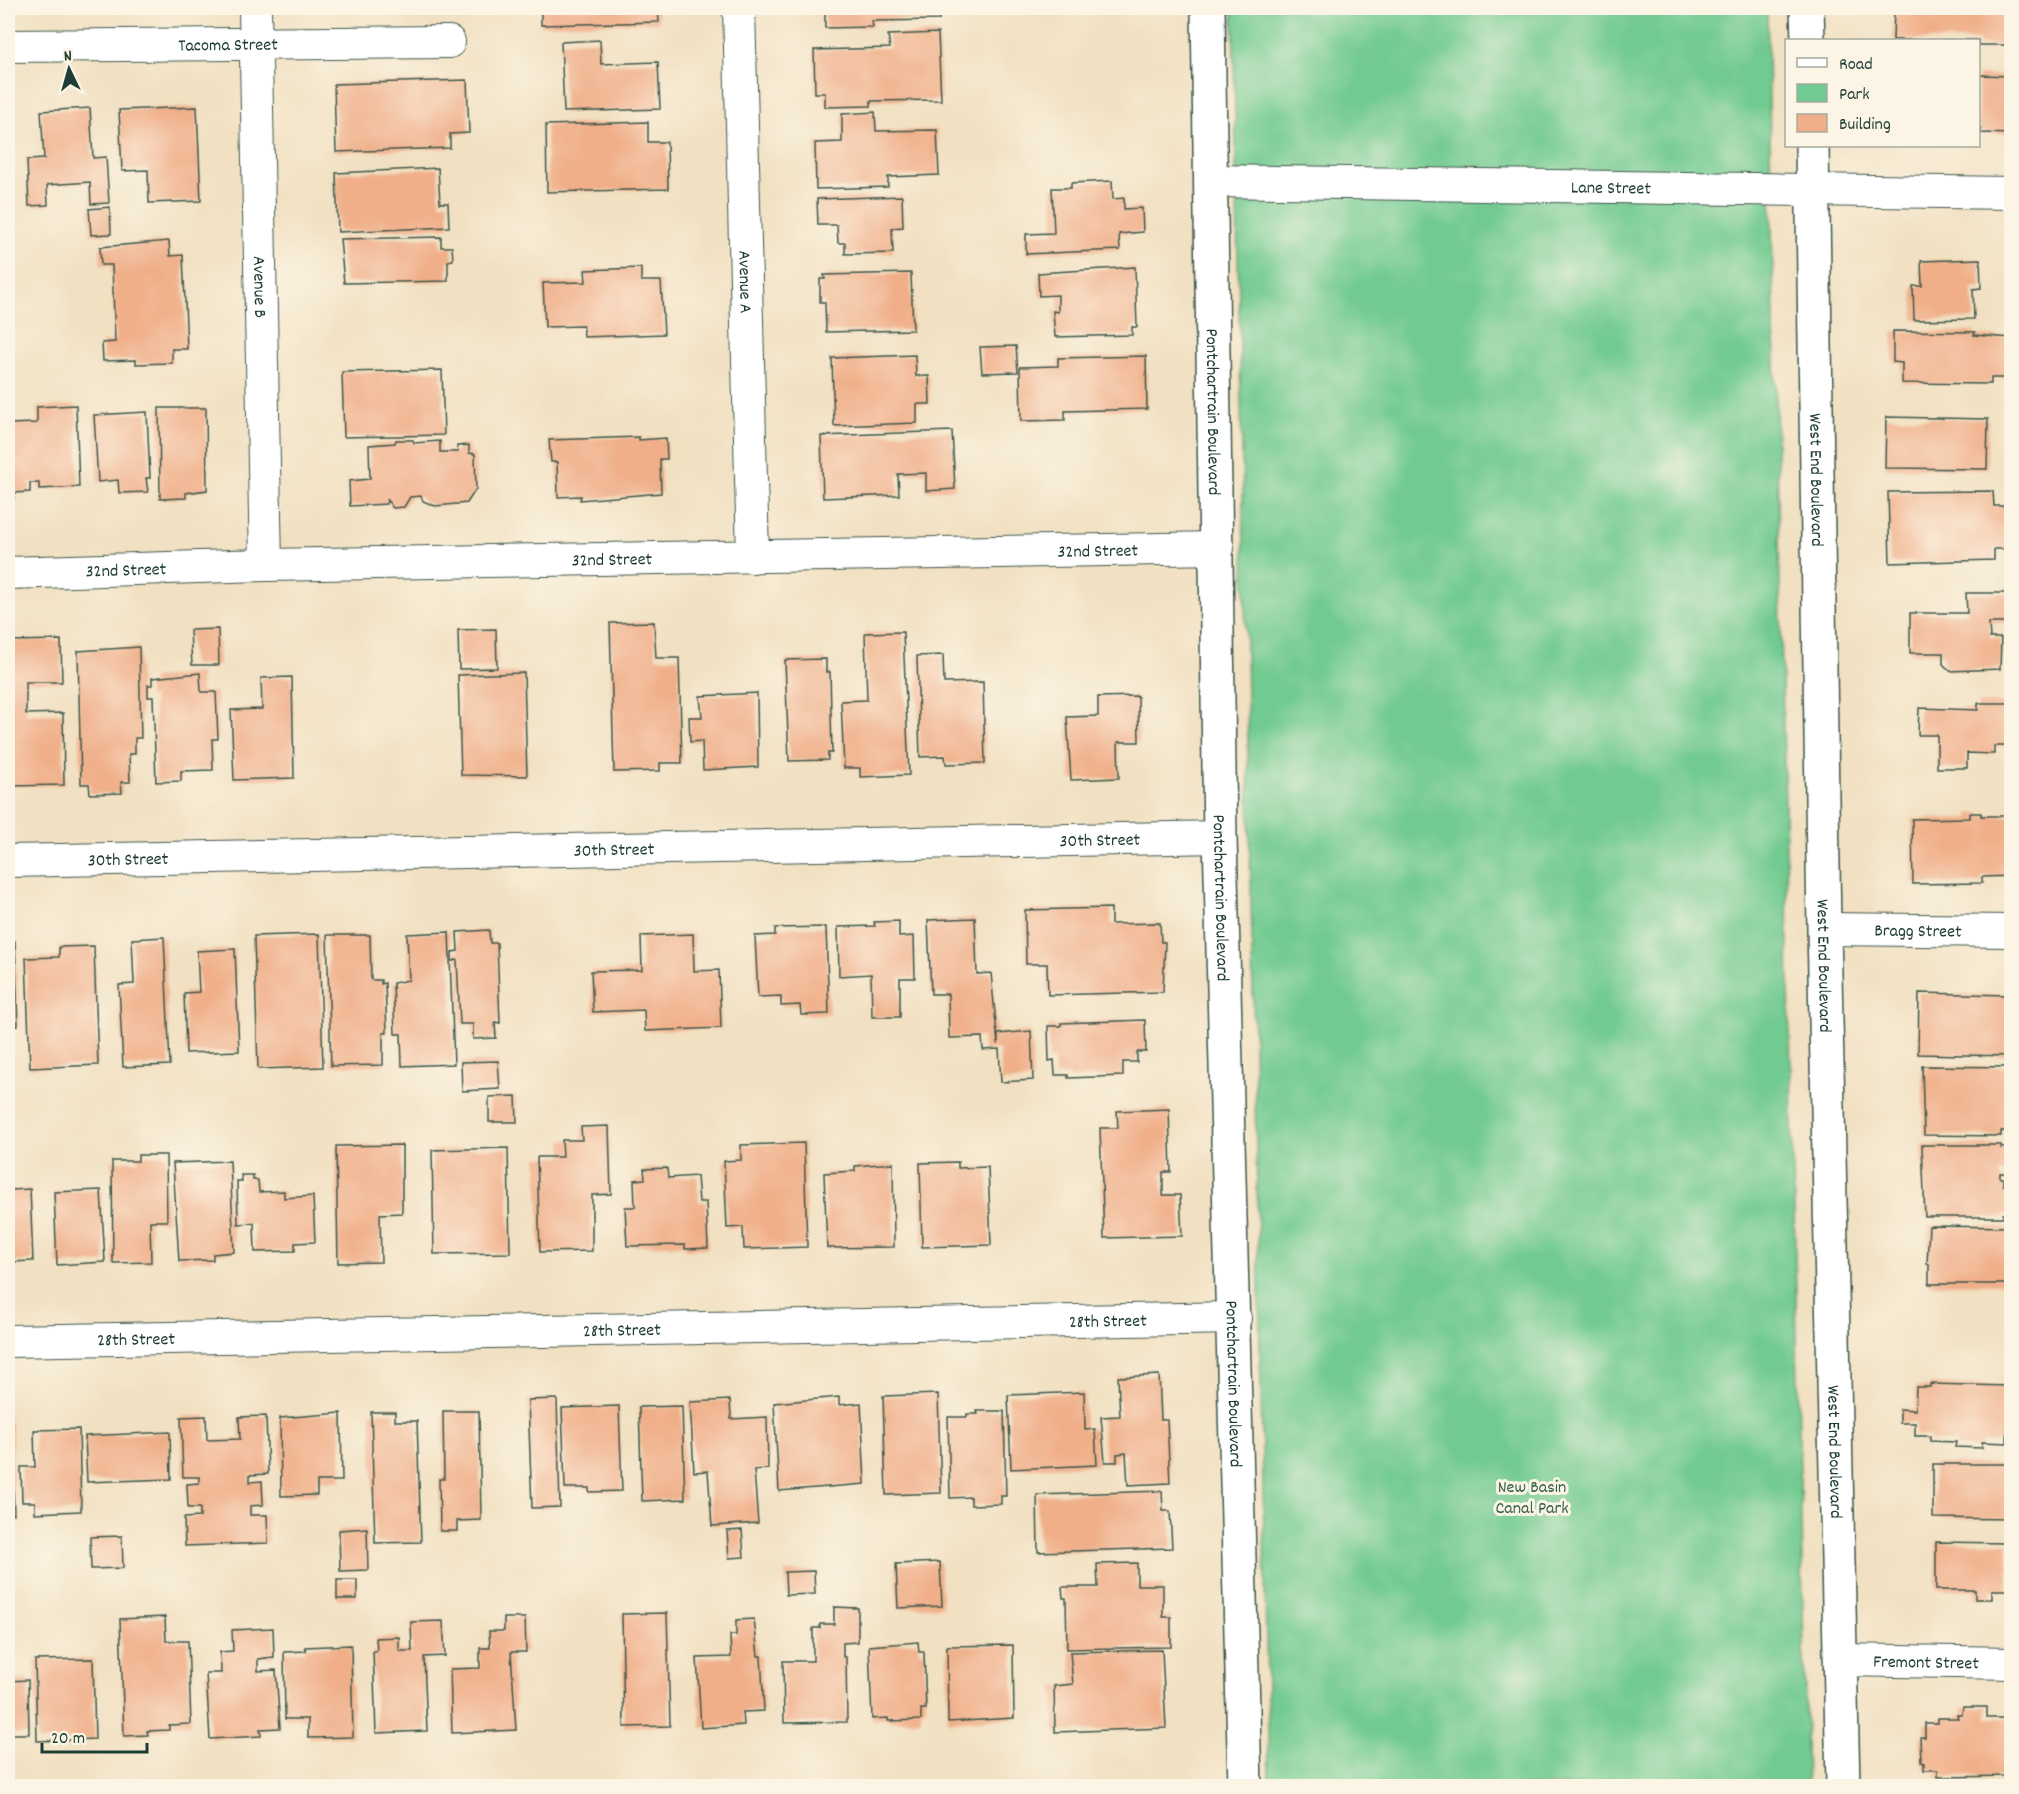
<svg xmlns="http://www.w3.org/2000/svg" width="2019" height="1794" font-family="Dekko,sans-serif">
	<style>
		.green { fill: #71ca91; stroke: #488462; stroke-width: 1.5 }
		.building { fill: #f0af89 }
		.lines { fill: none; stroke-linecap: round; stroke-linejoin: round }
		.street-casing { stroke: #3e5549; stroke-width: 34 }
		.secondary-casing { stroke: #3e5549; stroke-width: 36 }
		.street { stroke: #fff; stroke-width: 32 }
		.secondary { stroke: #fff; stroke-width: 33 }
		.labels { text-anchor: middle; stroke-width: 6; stroke-linejoin: round; paint-order: stroke }
		.street-label { font-size: 18px; fill: #1f3d34; stroke: #fcf5e5 }
		.park-label { font-size: 18px; fill: #34604b; stroke: #fcf5e5 }
	</style>
	<rect width="100%" height="100%" fill="#fcf5e5"/>
	<filter id="ink" filterUnits="userSpaceOnUse"><feTurbulence type="fractalNoise" baseFrequency=".0167" numOctaves="2"/><feDisplacementMap in="SourceGraphic" scale="12" xChannelSelector="R" yChannelSelector="G"/><feConvolveMatrix kernelMatrix="1 2 1 2 8 2 1 2 1" color-interpolation-filters="sRGB"/></filter>
	<filter id="wash" filterUnits="userSpaceOnUse"><feTurbulence type="fractalNoise" baseFrequency=".008" numOctaves="4" result="noise"/><feDisplacementMap in="SourceGraphic" scale="24" xChannelSelector="R" yChannelSelector="G"/><feGaussianBlur stdDeviation="1.35" result="paint"/><feColorMatrix in="noise" values="0 0 0 0 0 0 0 0 0 0 0 0 0 0 0 0 0 1.4 0 .05"/><feComposite in="paint" operator="in"/></filter>
	<g filter="url(#wash)">
		<rect width="100%" height="100%" fill="#f1e0c1"/>
		<path class="green" d="M1233,8H1767L1807,1786H1269Z"/>
		<g id="blocks">
			<g class="building">
				<path d="M541,8H658L659,22L541,25Z"/>
				<path d="M813,8H939V20L872,21L873,27L825,28V13H813Z"/>
				<path d="M1894,8H2012V45H1978V40H1893Z"/>
				<path d="M938,33L941,100L871,101V106L825,107V93H815L814,50L890,48L888,35Z"/>
				<path d="M600,40L601,64L658,62L660,109L564,112L561,42Z"/>
				<path d="M1978,75L2012,76V134L1981,133V128H1978Z"/>
				<path d="M467,80L469,133L450,134V148L336,152L334,84Z"/>
				<path d="M197,107L201,201L149,203L148,170L122,171L119,110Z"/>
				<path d="M90,108L93,158L106,157L109,203L91,204L90,182L47,185L48,205L29,206L27,160L44,159L41,111Z"/>
				<path d="M875,112L876,131L937,130L939,175L888,177V187L816,189L815,143L842,142V114Z"/>
				<path d="M648,122V142H667L668,189L547,192L546,125Z"/>
				<path d="M9,158L12,227H8V159Z"/>
				<path d="M438,168L440,203H448L449,227L338,232L336,173Z"/>
				<path d="M1112,181L1113,199L1124,198V209L1142,208L1143,232L1119,234L1120,250L1026,254V234L1054,233L1052,188H1071V183Z"/>
				<path d="M902,196L903,227L892,228L893,253L845,254V243H838L837,225H818L817,199Z"/>
				<path d="M110,207L111,234L91,235L89,209Z"/>
				<path d="M441,237V247H452L453,260L448,261V281L344,283L340,239Z"/>
				<path d="M169,241L170,256L183,255L187,349H172V363L136,364V360L103,361L102,343L115,342L112,265H101L100,247Z"/>
				<path d="M1980,259L1981,288L1973,289L1974,319L1914,320L1913,286H1922L1921,261Z"/>
				<path d="M1135,267L1137,327H1132V335L1055,337L1053,311L1058,312V295L1039,296L1038,273Z"/>
				<path d="M641,268V281H661L664,334L584,337L583,326L545,327L543,283L586,282L585,270Z"/>
				<path d="M911,273L913,330L826,332L825,302H820V279H825L824,275Z"/>
				<path d="M1893,331L1975,332L1974,335L2012,338V378H1991V384L1902,383V363L1893,362Z"/>
				<path d="M1016,346L1018,372L982,373L980,347Z"/>
				<path d="M915,355L916,376H929L930,404H917V423L834,426L832,358Z"/>
				<path d="M1146,356L1147,409L1065,411V420L1021,421L1020,367L1058,366V358Z"/>
				<path d="M442,370L444,435L344,437L342,372Z"/>
				<path d="M76,405L79,487L39,489V483H30V492L13,493L14,498H8V424L37,423V407Z"/>
				<path d="M159,408H206L207,490L186,493V498L160,499Z"/>
				<path d="M147,412L150,478H146L148,492L119,493L118,480L98,482L94,415Z"/>
				<path d="M1886,417L1988,419L1987,469L1885,468Z"/>
				<path d="M952,431L955,489L926,491V473L898,474L899,495L823,498L821,436Z"/>
				<path d="M639,437V440L666,438L667,459H660L661,493L580,500L581,496L558,497L557,462H551L549,440Z"/>
				<path d="M396,440H413L414,443L440,441V452H458L457,446L469,445V453L475,454L476,489L467,503L435,506L423,501L421,496L410,497L404,507L393,508L387,500L386,504L350,506L349,481L370,479L369,445L395,443Z"/>
				<path d="M1993,491L1994,506H2007L2009,549H1994V560L1890,563L1888,492Z"/>
				<path d="M1966,593H2012V623H1989L1990,638H2001L2000,669L1950,671L1943,664V653H1910V613H1967Z"/>
				<path d="M654,622L656,658H679L682,763H660V771L614,772L610,623Z"/>
				<path d="M218,629L219,665H192L190,630Z"/>
				<path d="M496,629L497,668L459,669L458,630Z"/>
				<path d="M903,632L909,775L860,777V768H844L841,701L867,700L865,633Z"/>
				<path d="M61,640L62,682H26V714L63,713L64,785L8,786V641Z"/>
				<path d="M139,647L141,738H135V754H129L130,782H121L122,793L90,794L89,784H81L78,651Z"/>
				<path d="M943,655L944,683L983,682L985,763L946,764L945,756L920,757L917,656Z"/>
				<path d="M826,659V672H830L832,753H828V760L789,761L785,660Z"/>
				<path d="M200,673L201,692H216L218,739H212L213,770L181,771V781L156,782L153,697H148V685H152V678Z"/>
				<path d="M524,673L527,776L461,775L458,675Z"/>
				<path d="M292,677L294,778L234,780L231,710L262,709L261,678Z"/>
				<path d="M757,693L758,767L703,770L702,741L690,742L689,717H702L700,696Z"/>
				<path d="M1138,696L1139,742H1118L1119,778L1071,780L1067,717L1098,716V697Z"/>
				<path d="M1978,703H2012V746H1994V754L1967,753V768H1937V735H1918L1919,708L1978,710Z"/>
				<path d="M1970,813H1981V816H2012V876L1982,877V883L1913,884L1912,819L1970,818Z"/>
				<path d="M1111,908V924L1160,923L1161,942H1165L1163,992L1048,995L1047,964H1026L1025,910Z"/>
				<path d="M975,918L977,974L991,973L998,1045V1034L1031,1031L1033,1080L1001,1082L999,1049L983,1050L982,1037L949,1038L948,994H931L928,920Z"/>
				<path d="M899,921V937L914,936L915,978H900V1017H872L871,974L839,976L838,927L875,926L874,922Z"/>
				<path d="M826,927L829,1014L801,1015L800,1005L781,1006V996L758,997L755,936L775,935V928Z"/>
				<path d="M489,930L490,943H497L500,1023L495,1022L496,1038L473,1039V1024H460L457,960L452,961V952L458,951L457,932Z"/>
				<path d="M449,932L454,1064L402,1066L401,1034H395L393,983L409,980L407,934Z"/>
				<path d="M319,934L323,1067L258,1069L254,936Z"/>
				<path d="M693,934L694,971L719,970L721,1028L645,1031L644,1010L593,1012L591,971L642,970L641,936Z"/>
				<path d="M327,935H370L371,980H381V984L385,983L387,1033H383V1065L331,1066Z"/>
				<path d="M164,937L170,1065L123,1067L119,985L134,984L132,939Z"/>
				<path d="M8,941H15L18,1026L8,1027Z"/>
				<path d="M94,946L98,1065L30,1068L26,958L59,957V947Z"/>
				<path d="M235,949L239,1051L186,1053L184,993L199,992L197,951Z"/>
				<path d="M1919,993L2010,995V1056L1918,1054Z"/>
				<path d="M1145,1020L1146,1052H1137V1062H1123V1076L1068,1078V1075H1055L1054,1060L1049,1061L1048,1026H1061V1023Z"/>
				<path d="M498,1061L500,1089L462,1091L461,1062Z"/>
				<path d="M1922,1066L2012,1067V1131H2001V1136L1924,1135Z"/>
				<path d="M516,1096L517,1122H489V1097Z"/>
				<path d="M1169,1109L1171,1172H1163V1195H1180L1182,1236L1104,1238L1100,1128H1118L1117,1111Z"/>
				<path d="M609,1126L611,1194L592,1195V1251L540,1252L537,1157H563L562,1140H582L581,1127Z"/>
				<path d="M804,1143L807,1247L744,1249L743,1227L727,1228L724,1161L741,1160V1145Z"/>
				<path d="M402,1145V1213L380,1214L381,1262L338,1263L336,1146Z"/>
				<path d="M1922,1145H2001V1148L2012,1147V1173H2000V1178H2003V1185H2012V1214H2003L2004,1217H1925Z"/>
				<path d="M508,1148L510,1253L434,1254L432,1150Z"/>
				<path d="M138,1155H166L167,1221H150L151,1262L113,1263L112,1161H138Z"/>
				<path d="M230,1161L234,1252L213,1254V1260L179,1261L173,1163Z"/>
				<path d="M958,1162V1168L988,1167L991,1245L922,1247L920,1163Z"/>
				<path d="M893,1163L894,1247L827,1248L824,1173L855,1171V1166Z"/>
				<path d="M667,1168L668,1178L697,1176L699,1202H706L708,1248L685,1249V1245L627,1246L625,1207H635L634,1180L645,1179L644,1169Z"/>
				<path d="M8,1171H10L11,1190L30,1189L33,1261L11,1262V1256H8Z"/>
				<path d="M241,1175H253V1180H258L259,1192L284,1191V1198L313,1196L315,1242L295,1243V1251L255,1252L254,1223L238,1224L237,1181H242Z"/>
				<path d="M101,1190L105,1262L57,1265L54,1192Z"/>
				<path d="M1929,1226L2012,1227V1252H2007L2006,1284H1929V1264H1927Z"/>
				<path d="M1159,1375L1161,1420H1167L1170,1483L1128,1485L1126,1453L1117,1454V1462H1105L1101,1417L1120,1416L1118,1377Z"/>
				<path d="M1930,1384L2009,1386L2007,1443L1982,1442V1448L1955,1447L1956,1442L1930,1441V1436H1915V1423H1900V1409L1915,1410L1916,1387H1930Z"/>
				<path d="M1084,1392L1085,1430L1095,1429L1097,1465L1011,1469L1008,1395Z"/>
				<path d="M938,1394L941,1493L886,1495L883,1396Z"/>
				<path d="M839,1397V1405L861,1403L865,1484L779,1491L774,1403Z"/>
				<path d="M557,1399L560,1507L532,1508L528,1400Z"/>
				<path d="M730,1400L731,1419L767,1417L768,1469L754,1470L758,1523L712,1526L708,1471L694,1472L690,1402Z"/>
				<path d="M619,1406L622,1491L589,1492V1488H565L562,1408Z"/>
				<path d="M682,1406L685,1499L642,1501L639,1407Z"/>
				<path d="M443,1411H479L481,1520L457,1521V1531H440L439,1479H444Z"/>
				<path d="M977,1411H1004L1006,1496H1001V1504L971,1505V1497L950,1498L948,1417H967V1414H978Z"/>
				<path d="M371,1412H395V1421H417L421,1542L375,1543Z"/>
				<path d="M341,1413L342,1481H317V1495L281,1496L280,1418Z"/>
				<path d="M206,1416L207,1440L240,1439L239,1417L266,1416L268,1474L250,1475V1482L262,1481L263,1505L250,1506V1515H267L268,1543L185,1546L184,1518L200,1517V1508H188L187,1484L199,1483V1477H183L181,1417Z"/>
				<path d="M8,1422H11L14,1514H8Z"/>
				<path d="M79,1429L81,1511L35,1513V1502H22L21,1467H35L34,1430Z"/>
				<path d="M170,1432L171,1479L87,1482L85,1436Z"/>
				<path d="M1933,1464H2012V1519L1933,1518Z"/>
				<path d="M1162,1491L1163,1511H1170L1172,1548L1038,1552L1037,1495Z"/>
				<path d="M367,1528L368,1570L340,1571L339,1530Z"/>
				<path d="M742,1530L744,1557L729,1558L727,1531Z"/>
				<path d="M122,1536L123,1568L91,1569L90,1537Z"/>
				<path d="M1936,1542L2008,1543V1590H1992V1599H1975V1590H1936Z"/>
				<path d="M940,1562L942,1606L898,1608L896,1564Z"/>
				<path d="M1137,1563V1585H1163V1617H1171V1647L1067,1649L1066,1598H1063L1062,1587H1098L1097,1564Z"/>
				<path d="M814,1571L815,1594L786,1595L785,1572Z"/>
				<rect x="337" y="1580" width="20" height="19"/>
				<path d="M834,1607L858,1608V1642L843,1643V1657H846L847,1722L784,1723L783,1661H813V1628H820V1624H834Z"/>
				<path d="M667,1613L670,1726L624,1727L622,1614Z"/>
				<path d="M165,1617L166,1641H188L191,1724L169,1725V1730L147,1731L148,1735L124,1736L120,1619Z"/>
				<path d="M504,1618H525L526,1652H511L516,1730L452,1733L450,1669L480,1668V1648H490L489,1631H504Z"/>
				<path d="M754,1619L758,1656H761L764,1711L743,1712L744,1725L701,1728L697,1658L731,1657L730,1635H736V1620Z"/>
				<path d="M443,1621L445,1656L424,1657L427,1731L376,1733L373,1651H377L376,1638L399,1637V1651H412L411,1622Z"/>
				<path d="M273,1628L274,1657L258,1659V1671L276,1670L280,1728L260,1729L261,1736L210,1739L206,1673H221L220,1652L233,1651L232,1630Z"/>
				<path d="M918,1642L919,1652H924L926,1709H921V1720L888,1721V1718L872,1719L869,1646Z"/>
				<path d="M351,1645L353,1737L308,1738V1719H285L284,1652L306,1651L305,1647Z"/>
				<path d="M1013,1645L1014,1718L948,1722L947,1646Z"/>
				<path d="M1162,1650L1166,1728L1055,1732L1054,1686L1073,1684L1070,1652Z"/>
				<path d="M93,1659L95,1739L37,1741L35,1660Z"/>
				<path d="M28,1680L29,1734H10V1743H8V1681Z"/>
				<path d="M1963,1707H1987V1718H2012V1776L1938,1777V1770H1924V1763L1921,1762L1920,1737H1925V1723H1938V1718H1958L1957,1715H1962Z"/>
			</g>
		</g>
	</g>
	<g filter="url(#ink)">
		<use href="#blocks" fill-opacity="0" stroke="#3e5549" stroke-width="1.5"/>
		<g class="lines">
			<defs>
				<g id="street">
					<path id="s1" d="M255,8L266,565"/>
					<path id="s2" d="M739,8L753,557"/>
					<path id="s3" d="M8,46L449,42"/>
					<path id="s4" d="M1212,181L2012,193"/>
					<path id="s5" d="M8,573L266,565L1218,548"/>
					<path id="s6" d="M8,861L1220,837"/>
					<path id="s7" d="M1824,929L2012,931"/>
					<path id="s8" d="M8,1341L1235,1318"/>
					<path id="s9" d="M1840,1660L2012,1663"/>
				</g>
				<g id="secondary">
					<path id="s10" d="M1208,8L1220,837L1245,1786"/>
					<path d="M1807,8L1808,40"/>
					<path id="s11" d="M1812,146L1824,929L1843,1786"/>
				</g>
			</defs>
			<use href="#street" class="street-casing"/>
			<use href="#secondary" class="secondary-casing"/>
			<use href="#street" class="street"/>
			<use href="#secondary" class="secondary"/>
		</g>
	</g>
	<g class="labels">
		<g class="street-label">
			<text dy="6" stroke="none"><textPath href="#s3" startOffset="220">Tacoma Street</textPath></text>
			<text dy="6" stroke="none"><textPath href="#s4" startOffset="399">Lane Street</textPath></text>
			<text dy="6" stroke="none"><textPath href="#s2" startOffset="274">Avenue A</textPath></text>
			<text dy="6" stroke="none"><textPath href="#s1" startOffset="279">Avenue B</textPath></text>
			<text dy="6" stroke="none"><textPath href="#s10" startOffset="404">Pontchartrain Boulevard</textPath></text>
			<text dy="6" stroke="none"><textPath href="#s11" startOffset="334">West End Boulevard</textPath></text>
			<text dy="6" stroke="none"><textPath href="#s5" startOffset="1090">32nd Street</textPath></text>
			<text dy="6" stroke="none"><textPath href="#s5" startOffset="604">32nd Street</textPath></text>
			<text dy="6" stroke="none"><textPath href="#s5" startOffset="118">32nd Street</textPath></text>
			<text dy="6" stroke="none"><textPath href="#s6" startOffset="1092">30th Street</textPath></text>
			<text dy="6" stroke="none"><textPath href="#s6" startOffset="606">30th Street</textPath></text>
			<text dy="6" stroke="none"><textPath href="#s6" startOffset="120">30th Street</textPath></text>
			<text dy="6" stroke="none"><textPath href="#s10" startOffset="890">Pontchartrain Boulevard</textPath></text>
			<text dy="6" stroke="none"><textPath href="#s7" startOffset="94">Bragg Street</textPath></text>
			<text dy="6" stroke="none"><textPath href="#s11" startOffset="820">West End Boulevard</textPath></text>
			<text dy="6" stroke="none"><textPath href="#s8" startOffset="1100">28th Street</textPath></text>
			<text dy="6" stroke="none"><textPath href="#s8" startOffset="614">28th Street</textPath></text>
			<text dy="6" stroke="none"><textPath href="#s8" startOffset="128">28th Street</textPath></text>
			<text dy="6" stroke="none"><textPath href="#s10" startOffset="1376">Pontchartrain Boulevard</textPath></text>
			<text dy="6" stroke="none"><textPath href="#s11" startOffset="1306">West End Boulevard</textPath></text>
			<text dy="6" stroke="none"><textPath href="#s9" startOffset="86">Fremont Street</textPath></text>
		</g>
		<g class="park-label">
			<text x="1532" y="1492">New Basin<tspan x="1532" dy="21">Canal Park</tspan></text>
		</g>
	</g>
	<rect width="2019" height="1794" fill="none" stroke="#fcf5e5" stroke-width="30"/>
	<rect x="1785" y="39" width="195" height="108" fill="#fcf5e5" stroke="#a4ab9e" stroke-width="1.5"/>
	<rect x="1797" y="58" width="30" height="9" fill="#ffffff" stroke="#a4ab9e" stroke-width="1.5"/>
	<text x="1839" y="69" font-size="18" fill="#1f3d34">Road</text>
	<rect x="1797" y="84" width="30" height="18" fill="#71ca91" stroke="#a4ab9e" stroke-width="1.5"/>
	<text x="1839" y="99" font-size="18" fill="#1f3d34">Park</text>
	<rect x="1797" y="114" width="30" height="18" fill="#f0af89" stroke="#a4ab9e" stroke-width="1.5"/>
	<text x="1839" y="129" font-size="18" fill="#1f3d34">Building</text>
	<g transform="translate(69 69) rotate(355)" stroke="#fcf5e5" stroke-width="4.5" paint-order="stroke">
	<path d="M0-4.5L10 22L0 15L-10 22Z" fill="#1f3d34"/>
	<text y="-9" font-size="16" font-weight="bold" text-anchor="middle" fill="#1f3d34">N</text>
	</g>
	<path d="M42 1743v9h105v-9" fill="none" stroke="#1f3d34" stroke-width="3"/>
	<text x="51" y="1743" font-size="18" fill="#1f3d34" stroke="#fcf5e5" stroke-width="4.5" paint-order="stroke">20 m</text>
</svg>
